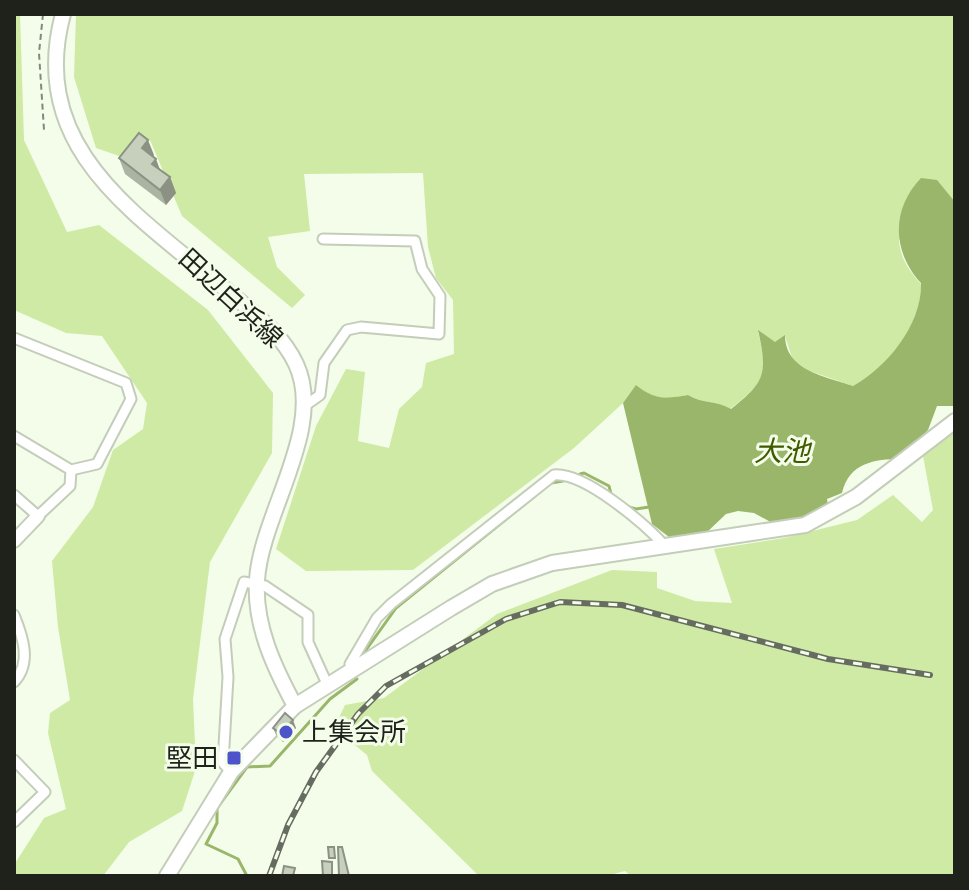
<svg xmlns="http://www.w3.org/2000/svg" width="969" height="890" font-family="Inter,'Noto Sans JP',sans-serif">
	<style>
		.green { fill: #ceeaa4 }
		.water { fill: #99b66a }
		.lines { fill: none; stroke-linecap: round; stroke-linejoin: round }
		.stream { stroke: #99b66a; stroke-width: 3 }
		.street-casing { stroke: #c4cdb9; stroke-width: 13 }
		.secondary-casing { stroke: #c4cdb9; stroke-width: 16 }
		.primary-casing { stroke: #c4cdb9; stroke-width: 18 }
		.path { stroke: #82887b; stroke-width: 2; stroke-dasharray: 6 4; stroke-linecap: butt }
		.street { stroke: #fff; stroke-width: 9 }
		.secondary { stroke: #fff; stroke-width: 12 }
		.primary { stroke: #fff; stroke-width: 14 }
		.rail-casing { stroke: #676c61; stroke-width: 6 }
		.rail { stroke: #f4fde9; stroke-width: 3; stroke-dasharray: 9; stroke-linecap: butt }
		.wall { fill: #abb3a2 }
		.shaded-wall { fill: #8b9284 }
		.building { fill: #c7d0bc; stroke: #8b9284; stroke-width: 2 }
		.poi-dot { fill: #4d53c9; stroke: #f4fde9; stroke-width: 3 }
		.labels { text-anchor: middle; stroke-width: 6; stroke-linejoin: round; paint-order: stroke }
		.street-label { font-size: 26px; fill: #1f221b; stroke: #f4fde9 }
		.poi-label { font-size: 26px; fill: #1f221b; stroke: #f4fde9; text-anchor: start }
		.water-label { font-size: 28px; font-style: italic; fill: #415a00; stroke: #f4fde9 }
	</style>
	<rect width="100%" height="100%" fill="#f4fde9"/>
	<g class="green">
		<path d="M14,14H20L24,140L67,232L99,225L208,310L273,393L272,453L210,562L193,699L196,768L182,811L129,842L103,876H14V865L44,818L66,809L48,733L50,713L70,700L58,627L52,561L93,507L113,450L143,429L147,403L102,336L66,333L14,310Z"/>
		<path d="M76,14H955V202L899,240C900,258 909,271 921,284C922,325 888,367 853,386L807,370L793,361L785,336L775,343L758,332C769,375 764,383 730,409C715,400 702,404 688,395C666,399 654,400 636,386L623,403L574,448L413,570L306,571L276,549L316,426L346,369L365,372L358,441L389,448L399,409L422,387L426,363L454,354L453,300L436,278L428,247L423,173L304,174L310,231L268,237L277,267L305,295L292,308L182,216L150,140L122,157L96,148L74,77Z"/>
		<path d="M955,428V876H631L625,871L606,876H479L372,771L367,755L334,728L345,705L384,698L497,614L612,570L657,572V588L695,601L732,603L714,549L784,538L857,520L893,495L922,522L933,510L923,456Z"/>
	</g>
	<path class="water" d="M921,178L937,180L955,202V406H937L928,430L901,459C874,459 849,463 842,493L827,499L829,511L776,525L754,513L738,511L726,514L705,534L669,537L652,524L623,403L636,385C654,400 666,399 688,395C702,404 716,400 731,409C765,382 768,374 758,330L775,342L785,335C785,371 825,376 853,386C887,367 922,325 921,283C892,252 891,209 921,178Z"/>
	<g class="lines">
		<g class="stream">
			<path d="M580,474L584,473L609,486L612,498"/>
			<path d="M551,483L563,481"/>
			<path d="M625,506L636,509L649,507"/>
			<path d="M361,657L396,608L536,495"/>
			<path d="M247,876L238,859L206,844L217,823V808L247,767L270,766L330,699L357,679"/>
		</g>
		<defs>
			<g id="street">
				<path d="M14,338L126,383L131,399L97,464L71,470L14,436"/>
				<path d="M303,407L320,395L324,363L347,330L361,327L439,334L440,296L422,269L415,241L323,239"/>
				<path d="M14,495L38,516L70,486L71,470"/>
				<path d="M14,615C23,637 32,663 14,682"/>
				<path d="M352,671L350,664L377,618L391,604L554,475C584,472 644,523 665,546"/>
				<path d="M14,760L45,792L14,822"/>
				<path d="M231,772L223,763L228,677L225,639L244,582L265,586L308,615V642L328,686"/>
			</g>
			<path id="secondary" d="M14,541L38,516"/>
			<g id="primary">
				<path d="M63,14C26,151 141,217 231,294C255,314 282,334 296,364C326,428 261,514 257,580C254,625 274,667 295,706"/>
				<path d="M167,876L231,772L295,706L451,608L492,584L552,563L805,525L856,497L955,421"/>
			</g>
		</defs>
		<use href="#street" class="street-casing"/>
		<use href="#secondary" class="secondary-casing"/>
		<use href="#primary" class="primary-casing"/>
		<path class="path" d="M43,14L39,53L44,130"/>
		<use href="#street" class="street"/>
		<use href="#secondary" class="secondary"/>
		<use href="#primary" class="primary"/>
		<defs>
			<path id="rail" d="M269,876L288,825L316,772L358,714L386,686L506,619L560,602L622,605L828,659L930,675"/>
		</defs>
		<use href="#rail" class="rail-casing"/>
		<use href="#rail" class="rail"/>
	</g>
	<g class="wall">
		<path d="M154,155L153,157L160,170L170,177L176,193L166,205L125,174L119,158Z"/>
		<path d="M273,728H296L283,742L276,735Z"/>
	</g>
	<g class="shaded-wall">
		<path d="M148,140L154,155L148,164L142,148Z"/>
		<path d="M156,159L162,175L152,164Z"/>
		<path d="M170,177L176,193L166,205L160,190Z"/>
		<path d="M293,720L296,728L283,742L281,734Z"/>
	</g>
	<g class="building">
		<path d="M139,133L148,140L142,148L156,159L152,164L170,177L160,190L119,158Z"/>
		<path d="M285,713L293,720L281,734L273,728Z"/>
		<path d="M328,847H334L335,858H329Z"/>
		<path d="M338,847H342L349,876H339Z"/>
		<path d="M322,861L332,862V876H323Z"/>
		<path d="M284,866L295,868L293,876H282Z"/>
	</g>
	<g class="poi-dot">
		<circle cx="286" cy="732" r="8"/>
		<rect x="226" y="750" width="16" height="16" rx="4"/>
	</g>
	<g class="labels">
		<g class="street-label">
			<text transform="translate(231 298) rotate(43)" y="9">田辺白浜線</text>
		</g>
		<g class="poi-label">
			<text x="302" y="741">上集会所</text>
			<text x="218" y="767" text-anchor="end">堅田</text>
		</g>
		<g class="water-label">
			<text x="782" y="461">大池</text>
		</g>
	</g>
	<rect width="969" height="890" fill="none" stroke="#1f221b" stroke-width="32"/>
</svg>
